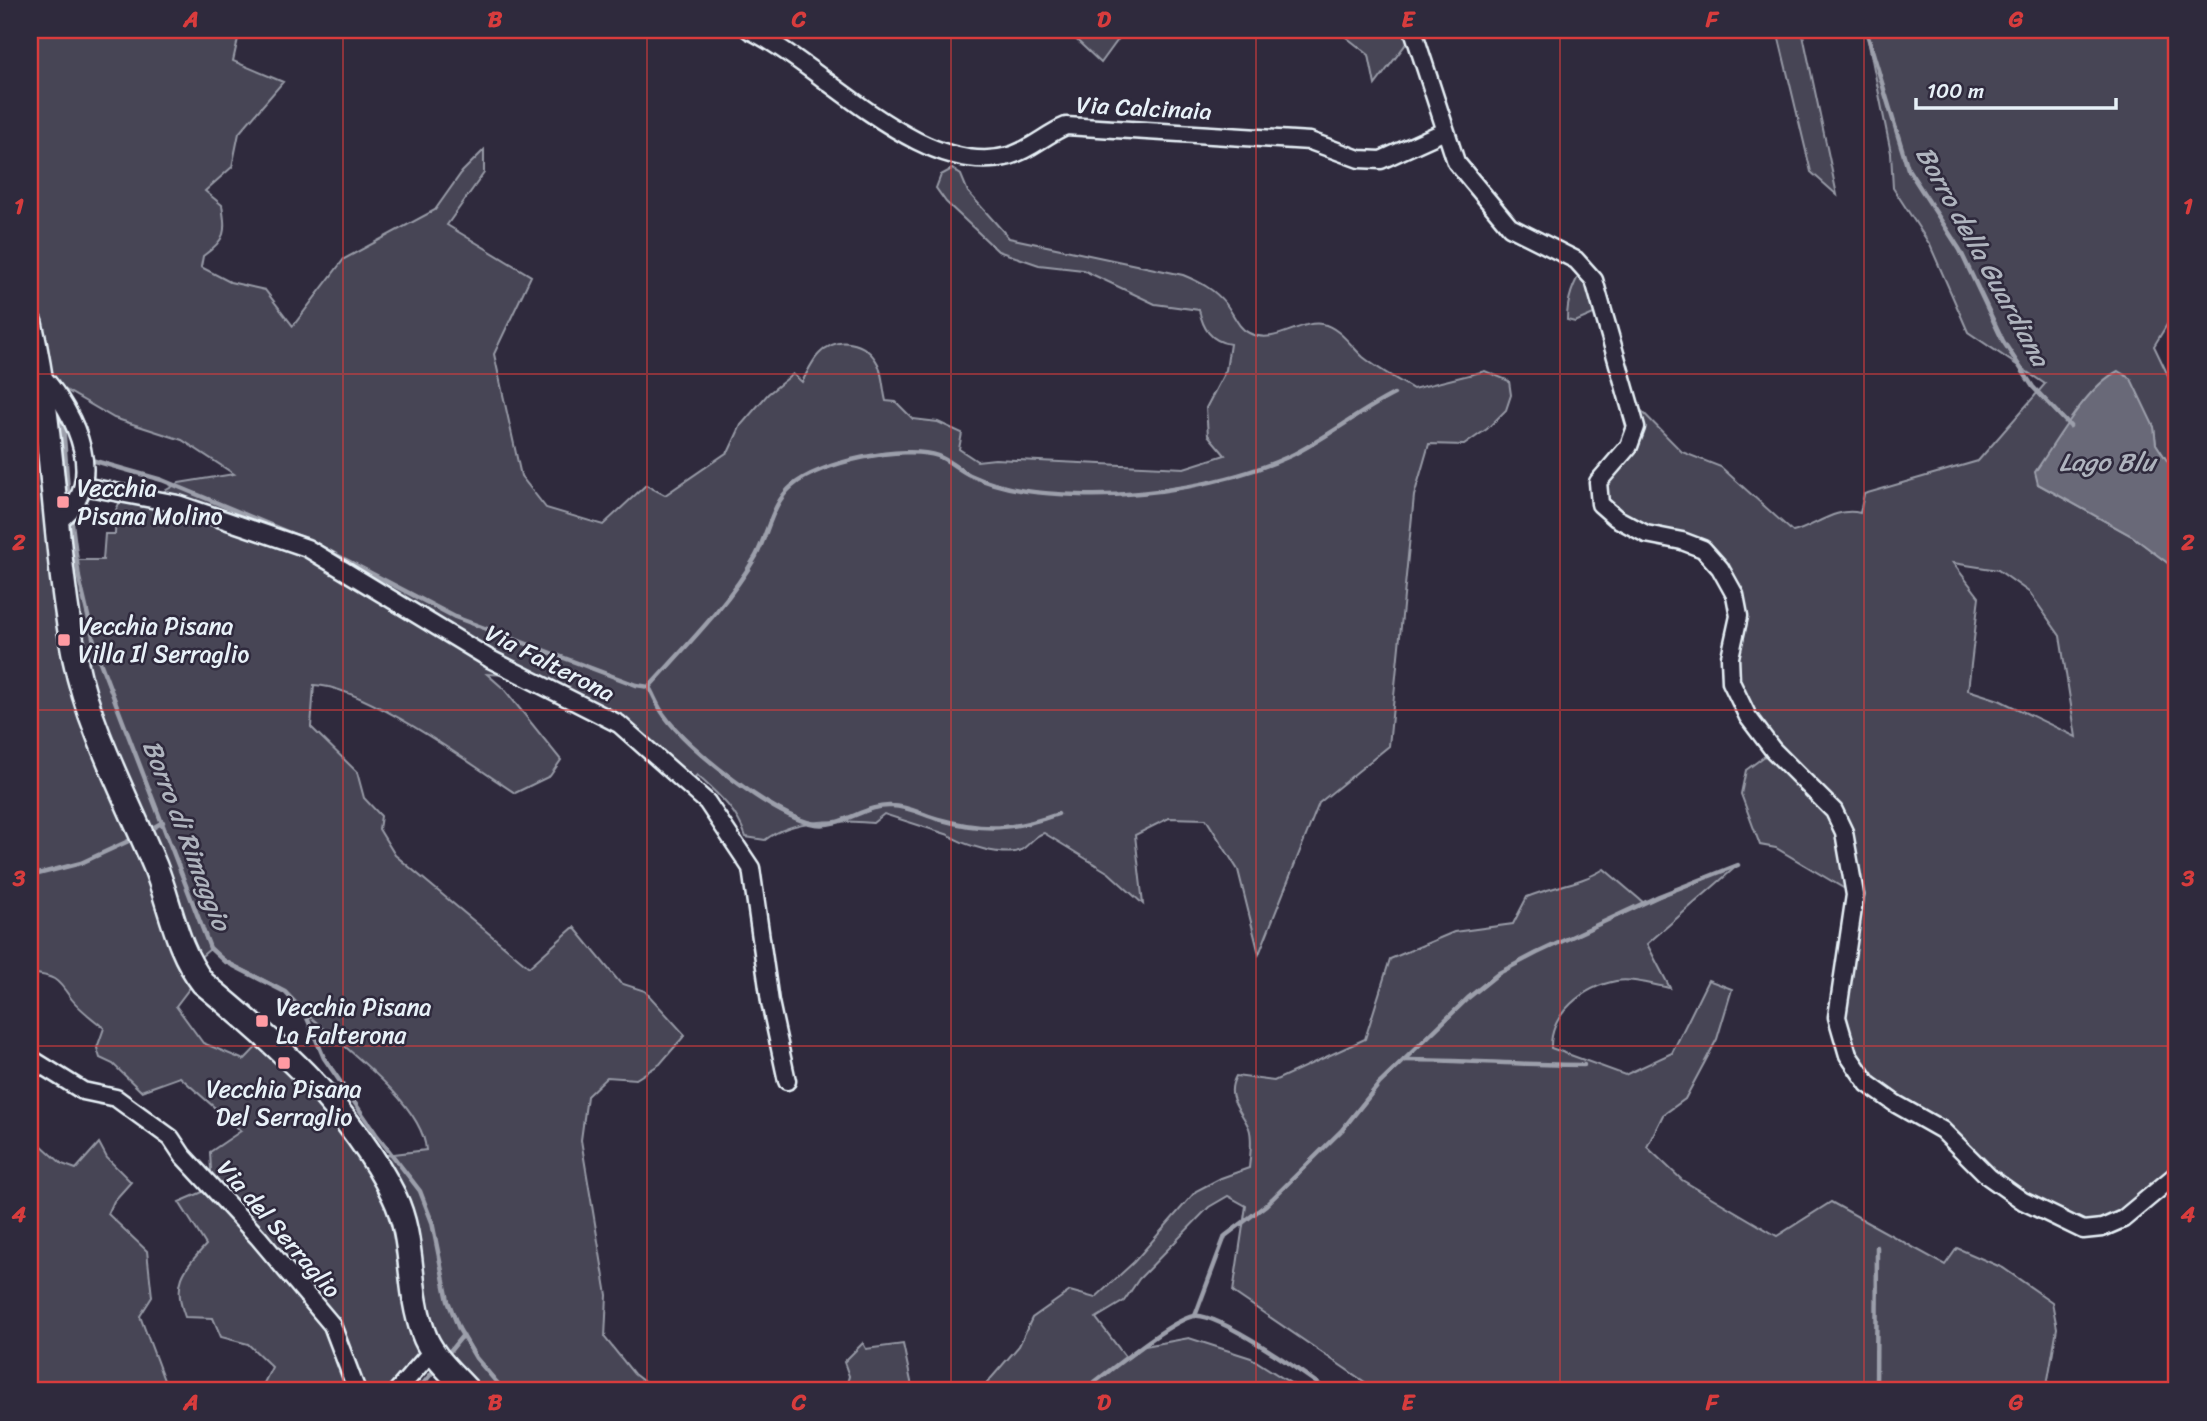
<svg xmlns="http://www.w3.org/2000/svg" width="2207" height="1421" font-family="Sriracha,sans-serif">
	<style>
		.green { fill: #464455; stroke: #979aa6; stroke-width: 2; fill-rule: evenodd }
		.water { fill: #696978; stroke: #9c9fab; stroke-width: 2 }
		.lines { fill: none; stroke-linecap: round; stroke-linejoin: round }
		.stream { stroke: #9c9fab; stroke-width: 4.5 }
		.minor-casing { stroke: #e8f1f8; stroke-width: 21 }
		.secondary-casing { stroke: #e8f1f8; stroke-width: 28 }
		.minor { stroke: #2f2a3d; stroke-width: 16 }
		.secondary { stroke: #2f2a3d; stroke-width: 23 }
		.grid { fill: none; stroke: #d83c3d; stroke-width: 2; stroke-opacity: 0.55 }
		.poi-dot { fill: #ff9aa2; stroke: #2f2a3d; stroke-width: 2.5 }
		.labels { text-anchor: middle; stroke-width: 5; stroke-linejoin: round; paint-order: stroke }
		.street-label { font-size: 24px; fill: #e8f1f8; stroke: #2f2a3d }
		.poi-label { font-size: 24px; fill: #e8f1f8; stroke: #2f2a3d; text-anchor: start }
		.water-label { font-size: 26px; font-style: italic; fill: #afb4be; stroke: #2f2a3d }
		.neatline { fill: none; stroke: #d83c3d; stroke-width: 2.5 }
		.grid-label { font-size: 23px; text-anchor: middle; font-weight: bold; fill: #d83c3d }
	</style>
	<rect width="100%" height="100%" fill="#2f2a3d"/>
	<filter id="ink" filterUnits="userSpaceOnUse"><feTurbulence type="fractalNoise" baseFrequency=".0143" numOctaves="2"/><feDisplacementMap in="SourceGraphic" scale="14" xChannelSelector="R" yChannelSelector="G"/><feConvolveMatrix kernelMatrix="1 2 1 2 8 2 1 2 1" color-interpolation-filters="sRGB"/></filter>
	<g filter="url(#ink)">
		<g class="green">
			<path d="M30,30H199L202,36L207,30H240L233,61L283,82L239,133L232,167L205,191L222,205C226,232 227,239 203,256L201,267L230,282L265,290L293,326L344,259L435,210L462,172L484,150V173L447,225L531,276L494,354L521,476L546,508L603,525L646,485L665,495L729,451L741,425L768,394L793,374L802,382C807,373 812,361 819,354C837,335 866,341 878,364C883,375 883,390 886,401L896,402L913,419L938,422L962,433L959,449L977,461L995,459L1184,468L1225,455L1208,435L1206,408L1226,370L1230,344C1210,341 1203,328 1199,310L1155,304L1083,270L1039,265L998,251L946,202L936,188L941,175L952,169L961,175L968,192L1009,238L1183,275C1200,282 1214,289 1226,304C1233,313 1238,328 1249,333C1275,346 1299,320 1322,324C1339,327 1351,346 1363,357C1378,369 1396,379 1413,389L1485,371L1509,381L1511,395L1506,410L1487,429L1464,445L1429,444L1414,496L1389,746L1319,803L1259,954L1238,870L1206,819L1169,818L1135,835L1143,904L1109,873L1044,833C1033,836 1030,845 1021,850C1004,858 963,845 949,835L884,814L873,823C837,820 794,818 765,840L746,837C737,810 718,794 697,775L689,782L604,710L510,675L487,674L504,689L561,760L550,776L515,793C471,764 364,686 314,685L311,727L357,772L364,798L381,816L379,829L395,855L529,967L574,927L620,983L645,991L685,1035L660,1064L636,1079L607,1077L587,1096L581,1140L607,1295L605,1338L634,1374L656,1391H468L432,1351L397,1391H260L272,1367L248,1344L221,1337L213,1318L185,1317C172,1283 183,1270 206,1245L179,1202L212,1188L210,1152L241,1131L180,1077L141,1091L113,1064L100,1058L97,1048L104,1028C93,1019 79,1009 70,997C57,978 54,976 30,973V404L57,522L61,560H103L105,534H115L116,510L124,493L152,498L179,483L234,474L182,440L114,418L42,376L30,323ZM210,949C232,968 260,975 284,991C293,997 299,1007 307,1014C341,1045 423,1103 426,1150L370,1157L266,1037L244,1060L203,1043L176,1006L198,977L190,966Z"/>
			<path d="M1066,30H1125L1101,63Z"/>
			<path d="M1337,30H1413L1414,33L1375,85L1369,55Z"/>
			<path d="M1777,30H1802L1837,195L1811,172Z"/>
			<path d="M1866,30H2177V308L2154,346L2177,394V476L2156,444L2154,427L2038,484L2132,536L2177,570V1174L2102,1228L2023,1201L1942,1130L1868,1084L1837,1017L1855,895L1776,848L1760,845L1741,794L1746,770L1773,750L1731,682L1739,616L1703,549L1616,518L1598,482L1629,446L1628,397L1682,452L1721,467L1793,532C1816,526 1835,507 1860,513L1864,494L1978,461L2045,384L1968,332L1930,245L1893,188L1891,153ZM1953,563L1998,570L2030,593L2060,636L2076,737L1999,700L1968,690L1979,597Z"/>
			<path d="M1584,266L1603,310L1575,322L1567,320C1567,299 1573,284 1584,266Z"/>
			<path d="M1738,865L1647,944L1670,988C1654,985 1632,978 1616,981C1583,987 1550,1014 1551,1048L1625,1075L1672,1053L1708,980L1732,989L1717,1039L1685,1099L1663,1115L1647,1147L1682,1180L1777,1236L1831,1202L1945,1265L1957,1248L2003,1268L2052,1302L2057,1328L2046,1391H1378L1233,1292L1246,1206L1228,1196L1209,1207L1139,1279L1124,1301L1096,1318L1127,1359L1145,1346L1189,1338L1251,1358L1303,1391H980L1019,1346L1032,1318L1070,1291L1095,1298L1134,1262L1196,1191L1221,1178L1249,1168C1250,1157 1253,1138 1249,1128C1241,1109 1224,1098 1236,1076L1274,1081L1365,1039L1390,959L1454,932L1513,924L1527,897C1553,886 1580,884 1604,869L1644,903Z"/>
			<path d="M30,1135L62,1164L76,1169L99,1143L107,1158L131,1182L114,1201L108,1214L147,1251L152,1297L140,1316L168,1391H33L34,1387L30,1383Z"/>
			<path d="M863,1343L866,1349L903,1344L913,1391H845L849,1376L844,1362Z"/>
		</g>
		<path class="water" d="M2118,371L2131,379L2154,427L2156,444L2177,476V570L2132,536L2038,484L2035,472C2056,442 2086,387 2118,371Z"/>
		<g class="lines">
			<g class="stream">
				<path d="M1866,30L1908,169L1960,250L2003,341L2033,387L2070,426"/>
				<path d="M55,406L63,424L69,504"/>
				<path d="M88,459L162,480L309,541"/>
				<path d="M71,516L79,578L97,654L210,948L224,961L285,992L305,1013L324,1058L376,1134L420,1191L432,1222L448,1301L459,1329L476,1358L504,1391"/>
				<path d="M317,545L455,617L636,685L649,687"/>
				<path d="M649,687C687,645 728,604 756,556C768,533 772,503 792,486C819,462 905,444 938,456C950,461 959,470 970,475C1004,491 1042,494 1079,495C1146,497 1229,484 1290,456C1327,438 1358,412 1394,394"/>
				<path d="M649,687C654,696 658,707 664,715C687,748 775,818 815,824C842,828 865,804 892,806C907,806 924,815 938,819C984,832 1014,830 1058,814"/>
				<path d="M149,830L163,822"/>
				<path d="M30,876L81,863L135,838"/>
				<path d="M1404,1060C1464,1060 1524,1065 1584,1065"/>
				<path d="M1195,1316L1225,1236L1266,1205L1342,1130L1379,1084L1468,998L1499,973L1537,953L1659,896L1738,865"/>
				<path d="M446,1356L463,1335"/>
				<path d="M417,1391L436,1368"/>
				<path d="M1083,1391C1105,1375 1170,1320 1194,1316C1218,1312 1306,1375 1328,1391"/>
				<path d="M1876,1391L1877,1247"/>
			</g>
			<defs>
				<g id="minor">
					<path d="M749,30C822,64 920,180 1009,156C1031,150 1046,134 1066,126L1310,141L1359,159L1381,160L1445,131"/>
					<path d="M1413,30L1456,162L1510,227L1576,260L1594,280L1636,427L1629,446L1598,482L1600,504L1616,518L1646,534L1682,541L1703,549L1720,568L1735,595L1739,616L1730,657L1731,682L1748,717L1773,750L1834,811L1844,832L1855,895L1837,1017L1848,1055L1868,1084L1896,1104L1942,1130L1989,1177L2023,1201L2083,1230L2102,1228L2123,1219L2177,1174"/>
					<path d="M42,376C76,413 110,485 57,522"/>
					<path d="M83,486L178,504L307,548L490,659L619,724L707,802L751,868L770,1002L787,1081"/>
					<path d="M30,1058L83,1091L116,1098L171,1138L183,1156L258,1237L332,1325L357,1391"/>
					<path d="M397,1391L432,1351"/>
				</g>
				<path id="secondary" d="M30,323C55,434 53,548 75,659C89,728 128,801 155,866C171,906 176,949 203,983C278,1045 350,1107 394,1196C415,1238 407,1289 423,1332C431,1356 452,1373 468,1391"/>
			</defs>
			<use href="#minor" class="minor-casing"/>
			<use href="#secondary" class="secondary-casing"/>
			<use href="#minor" class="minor"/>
			<use href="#secondary" class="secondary"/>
		</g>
	</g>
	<path class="grid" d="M343,30V1391M647,30V1391M951,30V1391M1256,30V1391M1560,30V1391M1864,30V1391M30,374H2177M30,710H2177M30,1046H2177"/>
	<g class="poi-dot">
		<rect x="56" y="495" width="14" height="14" rx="3.5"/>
		<rect x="57" y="633" width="14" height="14" rx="3.5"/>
		<rect x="255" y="1014" width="14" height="14" rx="3.5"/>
		<rect x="277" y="1056" width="14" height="14" rx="3.5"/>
	</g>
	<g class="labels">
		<g class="street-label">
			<text transform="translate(1144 108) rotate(3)" y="8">Via Calcinaia</text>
			<text transform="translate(550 663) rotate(27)" y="8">Via Falterona</text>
			<text transform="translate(279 1229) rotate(49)" y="8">Via del Serraglio</text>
		</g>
		<g class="poi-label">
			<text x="77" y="496">Vecchia<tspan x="77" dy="28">Pisana Molino</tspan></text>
			<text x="78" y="634">Vecchia Pisana<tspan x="78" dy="28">Villa Il Serraglio</tspan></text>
			<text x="276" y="1015">Vecchia Pisana<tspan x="276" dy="28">La Falterona</tspan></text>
			<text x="284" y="1097" text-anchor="middle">Vecchia Pisana<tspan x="284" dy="28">Del Serraglio</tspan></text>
		</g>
		<g class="water-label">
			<text transform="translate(1983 256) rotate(61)" y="9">Borro della Guardiana</text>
			<text x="2107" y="471">Lago Blu</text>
			<text transform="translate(187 835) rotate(69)" y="9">Borro di Rimaggio</text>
		</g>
	</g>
	<rect width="2207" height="1421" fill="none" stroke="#2f2a3d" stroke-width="77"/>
	<path d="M1916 98v10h200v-10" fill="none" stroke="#e8f1f8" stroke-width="3.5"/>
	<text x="1927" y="98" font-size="21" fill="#e8f1f8" stroke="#2f2a3d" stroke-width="5" paint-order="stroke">100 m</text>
	<rect x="38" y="38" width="2130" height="1344" class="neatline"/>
	<g class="grid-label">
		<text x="191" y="27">A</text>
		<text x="495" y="27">B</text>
		<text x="799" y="27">C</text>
		<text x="1104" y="27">D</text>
		<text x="1408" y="27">E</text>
		<text x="1712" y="27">F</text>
		<text x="2016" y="27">G</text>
		<text x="19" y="214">1</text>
		<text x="2188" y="214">1</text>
		<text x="19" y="550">2</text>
		<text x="2188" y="550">2</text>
		<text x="19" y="886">3</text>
		<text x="2188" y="886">3</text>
		<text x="19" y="1222">4</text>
		<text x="2188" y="1222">4</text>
		<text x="191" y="1410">A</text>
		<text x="495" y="1410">B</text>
		<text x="799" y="1410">C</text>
		<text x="1104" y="1410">D</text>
		<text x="1408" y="1410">E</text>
		<text x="1712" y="1410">F</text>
		<text x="2016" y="1410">G</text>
	</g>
</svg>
